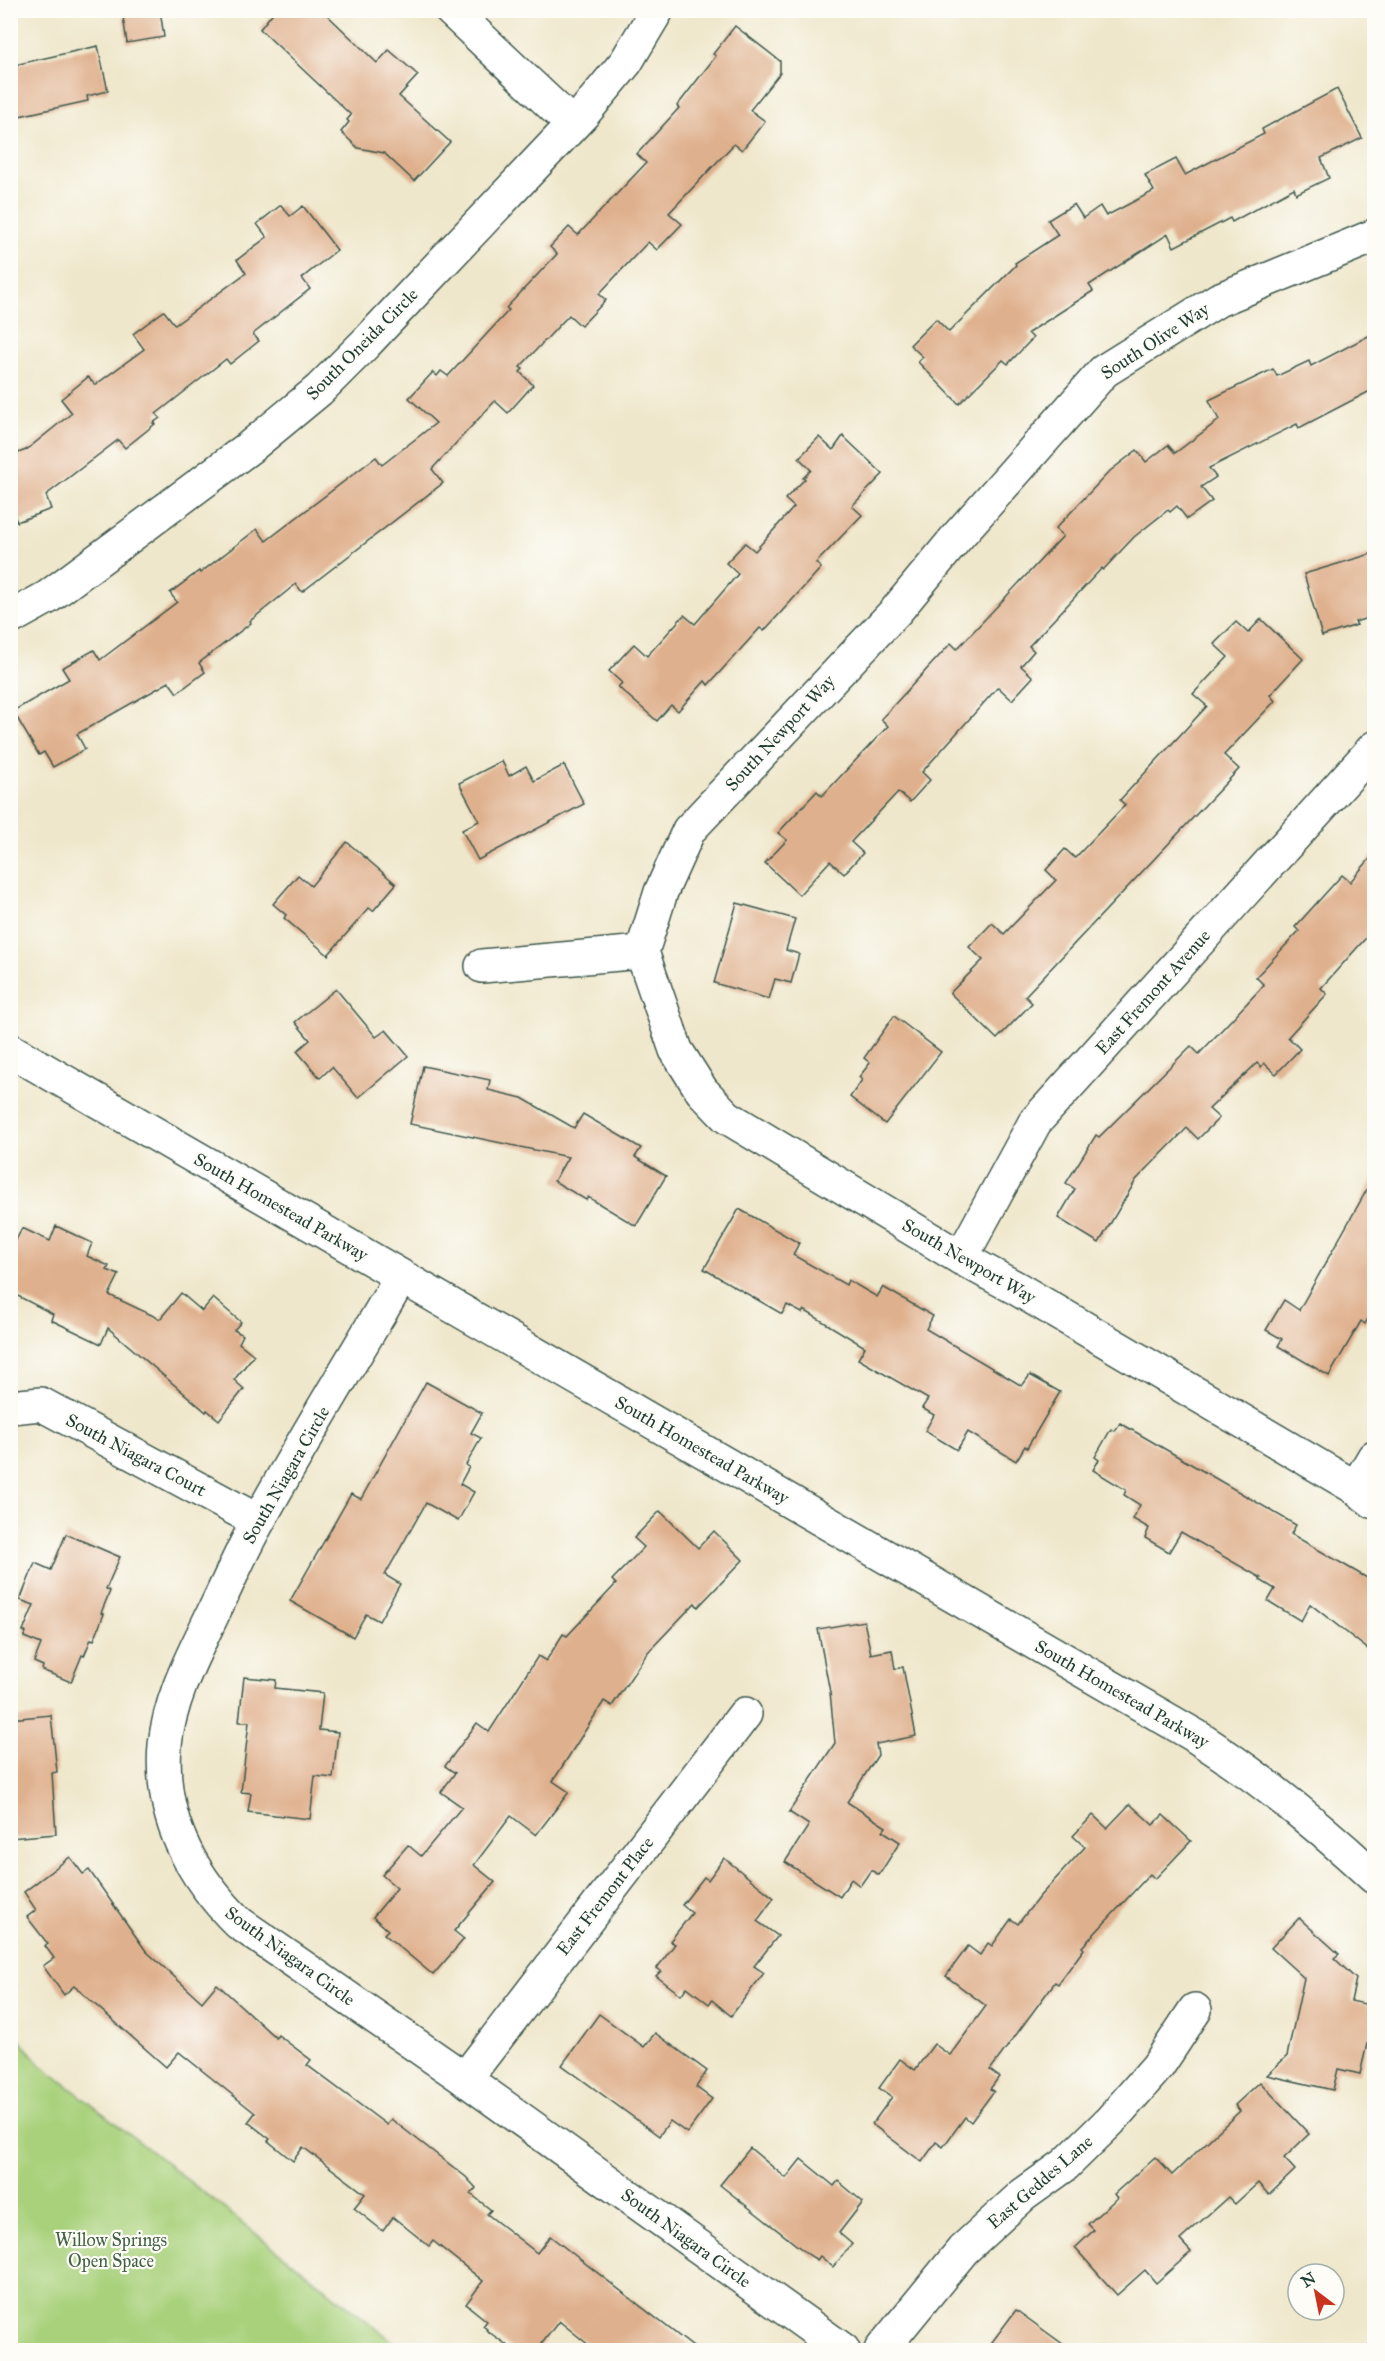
<svg xmlns="http://www.w3.org/2000/svg" width="1385" height="2361" font-family="'IM FELL Great Primer',serif">
	<style>
		.green { fill: #a9d17b; stroke: #648758; stroke-width: 1.5 }
		.building { fill: #dfb08d }
		.lines { fill: none; stroke-linecap: round; stroke-linejoin: round }
		.minor-casing { stroke: #3e564b; stroke-width: 36 }
		.minor { stroke: #fff; stroke-width: 33 }
		.labels { text-anchor: middle; stroke-width: 4.5; stroke-linejoin: round; paint-order: stroke }
		.street-label { font-size: 18px; fill: #1f3d34; stroke: #fdfcf7 }
		.park-label { font-size: 18px; fill: #426246; stroke: #fdfcf7 }
	</style>
	<rect width="100%" height="100%" fill="#fdfcf7"/>
	<filter id="ink" filterUnits="userSpaceOnUse"><feTurbulence type="fractalNoise" baseFrequency=".0167" numOctaves="2"/><feDisplacementMap in="SourceGraphic" scale="12" xChannelSelector="R" yChannelSelector="G"/><feConvolveMatrix kernelMatrix="1 2 1 2 8 2 1 2 1" color-interpolation-filters="sRGB"/></filter>
	<filter id="wash" filterUnits="userSpaceOnUse"><feTurbulence type="fractalNoise" baseFrequency=".008" numOctaves="4" result="noise"/><feDisplacementMap in="SourceGraphic" scale="24" xChannelSelector="R" yChannelSelector="G"/><feGaussianBlur stdDeviation="1.35" result="paint"/><feColorMatrix in="noise" values="0 0 0 0 0 0 0 0 0 0 0 0 0 0 0 0 0 1.4 0 .05"/><feComposite in="paint" operator="in"/></filter>
	<g filter="url(#wash)">
		<rect width="100%" height="100%" fill="#efe7cb"/>
		<path class="green" d="M10,2028L40,2064L404,2350H11Z"/>
		<g id="blocks">
			<g class="building">
				<path d="M122,10H160L164,37L127,43Z"/>
				<path d="M275,10H322L377,63L389,50L418,75L399,96L450,142L414,181L384,153L358,148L341,132L349,122L347,120L351,115L260,29Z"/>
				<path d="M735,26L780,61V73L750,110L765,121L742,150L734,144L669,213L682,224L657,250L648,242L599,294L606,300L581,326L569,315L520,367L523,369L520,372L533,385L508,413L495,401L432,469L443,483L302,592L296,584L250,621L251,623L199,663L205,672L177,693L169,682L77,734L85,749L53,767L44,752L39,755L13,711L69,679L62,668L94,650L100,660L177,602L170,593L199,571L200,573L257,529L266,541L376,457L382,465L436,423L409,398L433,372L437,376L441,371L448,376L509,310L506,308L557,254L550,247L569,227L578,235L646,163L637,154L679,108L677,106L716,56L713,54Z"/>
				<path d="M98,46L108,91L87,96L88,101L19,116L10,66Z"/>
				<path d="M1337,89L1362,138L1321,158L1329,178L1296,194L1294,188L1232,222L1230,218L1174,247L1168,234L1089,285L1093,291L1028,333L1033,338L1008,364L1003,360L959,404L918,362L923,357L910,345L936,319L949,332L1016,265L1015,263L1058,235L1048,220L1074,204L1083,218L1100,206L1106,216L1154,191L1145,175L1176,159L1185,175L1264,134L1262,129Z"/>
				<path d="M281,205L290,216L303,206L337,250L302,278L310,289L253,334L259,341L230,364L226,359L156,414L160,418L153,423L155,424L125,448L118,440L46,495L51,509L17,522L10,505V456L26,450L72,413L61,399L88,377L95,385L144,349L133,334L164,311L175,325L246,273L237,260L267,237L257,224Z"/>
				<path d="M1374,333V389L1299,428L1297,424L1209,468L1216,477L1201,487L1212,501L1187,519L1177,506L1170,512L1168,510L1134,537L1103,570L1102,568L1029,646L1034,651L1021,666L1033,677L1012,700L998,687L922,772L930,780L910,802L898,792L851,842L863,853L844,874L830,861L799,895L765,863L787,840L778,833L817,791L822,796L888,726L881,719L951,643L957,649L1063,536L1055,529L1110,471L1137,450L1146,462L1168,445L1175,453L1219,420L1209,400L1273,369L1277,376L1309,361L1311,366Z"/>
				<path d="M843,436L883,474L852,506L862,515L816,563L821,568L764,631L760,628L708,685L705,681L678,711L671,705L657,721L618,687L622,683L609,671L634,644L647,656L684,615L695,624L738,574L726,563L745,543L755,551L794,507L785,499L805,479L803,478L811,470L799,458L819,437L833,450Z"/>
				<path d="M1374,553V616L1355,622L1357,625L1322,636L1304,574Z"/>
				<path d="M1261,619L1303,659L1270,695L1275,701L1224,755L1239,769L1025,996L1032,1003L997,1039L950,993L983,960L969,947L992,923L1004,934L1056,880L1046,870L1065,849L1075,858L1125,805L1120,800L1207,706L1193,694L1228,657L1214,644L1236,622L1248,633Z"/>
				<path d="M502,761L509,776L526,766L534,781L564,765L584,804L478,860L462,830L479,821L459,783Z"/>
				<path d="M347,842L396,884L373,911L369,908L328,955L284,918L286,915L273,904L298,875L311,886Z"/>
				<path d="M1374,854V929L1321,988L1327,994L1288,1037L1300,1049L1276,1074L1264,1063L1261,1067L1257,1063L1209,1109L1219,1118L1198,1139L1187,1128L1136,1180L1099,1243L1058,1218L1075,1189L1066,1183L1096,1135L1099,1137L1191,1046L1199,1054L1264,985L1256,977L1299,931L1295,927L1342,875L1350,882Z"/>
				<path d="M737,903L795,919L786,950L799,954L791,983L775,979L769,999L714,983Z"/>
				<path d="M336,989L376,1037L386,1030L408,1056L358,1098L332,1067L320,1078L297,1051L310,1040L295,1022Z"/>
				<path d="M894,1016L941,1052L885,1124L850,1097L862,1080L859,1077L870,1063L864,1058Z"/>
				<path d="M423,1066L490,1080L488,1090L522,1098L574,1128L583,1114L641,1148L635,1157L666,1176L636,1226L588,1197L586,1200L554,1181L568,1157L410,1124Z"/>
				<path d="M1374,1177V1308L1365,1324L1361,1321L1329,1376L1278,1346L1282,1339L1266,1330L1284,1300L1299,1310Z"/>
				<path d="M739,1209L799,1243L793,1255L846,1285L848,1280L877,1297L883,1287L933,1316L926,1329L1022,1386L1030,1375L1060,1392L1027,1448L1025,1446L1016,1461L968,1432L957,1450L925,1431L934,1415L922,1408L928,1399L858,1359L865,1347L804,1310L802,1313L787,1305L782,1314L704,1269Z"/>
				<path d="M56,1226L92,1243L87,1256L109,1266L107,1270L119,1275L109,1295L160,1319L181,1293L202,1311L213,1298L241,1322L234,1330L243,1335L239,1343L254,1355L234,1380L244,1389L219,1420L207,1410L206,1412L108,1328L101,1344L51,1320L53,1314L10,1292V1253L22,1228L50,1241Z"/>
				<path d="M426,1382L482,1413L471,1433L481,1438L466,1465L469,1467L460,1484L474,1492L458,1521L426,1503L385,1575L400,1584L379,1621L366,1614L353,1637L290,1601L351,1494L361,1499Z"/>
				<path d="M1120,1423L1296,1525L1291,1534L1374,1582V1654L1310,1604L1301,1621L1268,1601L1275,1589L1260,1580L1261,1578L1181,1532L1169,1552L1145,1538L1149,1528L1133,1519L1140,1505L1124,1495L1126,1490L1093,1470L1099,1460L1095,1457L1111,1429L1115,1431Z"/>
				<path d="M660,1511L698,1548L714,1531L743,1560L698,1607L695,1603L648,1652L612,1706L604,1701L553,1781L569,1792L536,1835L511,1816L474,1865L495,1882L454,1931L464,1939L433,1975L384,1934L388,1930L373,1917L397,1888L382,1875L408,1845L421,1856L462,1807L441,1792L455,1773L445,1766L477,1723L489,1732L538,1656L546,1661L563,1634L567,1636L616,1584L612,1580L644,1547L634,1538Z"/>
				<path d="M66,1534L120,1557L106,1589L110,1591L101,1613L104,1614L94,1640L91,1639L84,1656L82,1655L71,1682L42,1670L43,1666L34,1662L41,1644L24,1637L26,1632L23,1631L34,1605L20,1600L35,1563L51,1570Z"/>
				<path d="M864,1621L871,1654L892,1650L895,1669L903,1667L916,1736L876,1744L878,1755L847,1802L886,1827L883,1831L900,1842L879,1875L871,1870L860,1886L851,1879L840,1897L785,1862L809,1825L789,1812L835,1743L830,1692L818,1629Z"/>
				<path d="M244,1677L276,1680L275,1688L323,1693L319,1730L338,1732L333,1778L315,1776L310,1819L248,1812L251,1793L241,1792L249,1722H239Z"/>
				<path d="M51,1715L57,1772L52,1773L56,1834L10,1838V1719Z"/>
				<path d="M1130,1804L1153,1825L1163,1815L1191,1841L1155,1879L1150,1874L1082,1947L1084,1949L1058,1984L1055,1982L990,2070L999,2077L990,2089L994,2091L971,2122L965,2117L943,2147L936,2142L922,2162L872,2124L892,2097L879,2088L900,2059L915,2070L934,2044L950,2055L986,2006L946,1976L968,1946L980,1955L988,1943L992,1946L1011,1919L1018,1924L1039,1897L1085,1847L1073,1836L1093,1815L1107,1828Z"/>
				<path d="M70,1857L83,1874L89,1870L146,1951L202,2002L217,1984L276,2038L278,2035L311,2060L307,2065L387,2125L391,2119L466,2177L476,2188L471,2194L491,2210L487,2214L537,2253L550,2236L697,2350H595L559,2321L537,2350H514L486,2330L487,2329L483,2326L487,2321L466,2304L483,2281L433,2241L429,2246L393,2217L383,2231L354,2208L365,2194L303,2147L293,2161L268,2141L270,2139L248,2122L255,2113L179,2052L166,2067L74,1986L64,1995L43,1966L54,1958L45,1946L48,1944L27,1917L36,1910L24,1892Z"/>
				<path d="M724,1858L774,1898L757,1921L778,1936L754,1966L764,1973L731,2016L712,2000L709,2004L687,1987L681,1995L656,1976L661,1971L657,1968L675,1944L670,1941L692,1913L682,1905L704,1877L708,1880Z"/>
				<path d="M1299,1918L1339,1954L1334,1958L1356,1979L1351,2001L1374,2006V2046L1367,2044L1360,2074L1338,2069L1333,2090L1267,2075L1287,2056L1304,1978L1271,1948Z"/>
				<path d="M599,2014L644,2047L655,2033L707,2071L696,2087L712,2099L687,2133L670,2121L659,2136L562,2065Z"/>
				<path d="M1260,2082L1309,2134L1284,2158L1295,2170L1269,2195L1258,2183L1235,2204L1228,2197L1180,2240L1191,2252L1156,2283L1145,2270L1117,2295L1075,2248L1094,2230L1088,2224L1117,2198L1114,2194L1155,2157L1172,2175L1240,2111L1235,2105Z"/>
				<path d="M750,2148L786,2178L801,2159L834,2186L838,2181L863,2202L839,2233L852,2244L833,2267L820,2256L817,2260L809,2255L720,2185Z"/>
				<path d="M1016,2310L1071,2350H986Z"/>
			</g>
		</g>
	</g>
	<g filter="url(#ink)">
		<use href="#blocks" fill-opacity="0" stroke="#3e564b" stroke-width="1.5"/>
		<g class="lines">
			<defs>
				<g id="minor">
					<path d="M451,10L572,124"/>
					<path d="M1374,236L1218,300L1104,371L957,537L896,611L689,830L661,892L642,952L676,1050L702,1091L727,1117L961,1258L1016,1288L1356,1488L1374,1502"/>
					<path d="M10,618L48,597L250,447L319,390L366,343L583,114L626,62L657,10"/>
					<path d="M482,966L642,952"/>
					<path d="M10,1050L1194,1735C1261,1778 1316,1823 1374,1877"/>
					<path d="M961,1258L1035,1122L1374,748"/>
					<path d="M401,1277C354,1358 304,1438 259,1520C243,1547 231,1577 217,1605C196,1650 170,1695 165,1745C159,1815 190,1875 239,1923L465,2079L843,2350"/>
					<path d="M10,1407L41,1404L258,1521"/>
					<path d="M1356,1488L1374,1457"/>
					<path d="M465,2079L745,1714"/>
					<path d="M881,2350L963,2250L1023,2195L1065,2165L1110,2121L1158,2066L1195,2010"/>
				</g>
			</defs>
			<use href="#minor" class="minor-casing"/>
			<use href="#minor" class="minor"/>
		</g>
	</g>
	<g class="labels">
		<g class="street-label">
			<text transform="translate(1155 341) rotate(-33)" y="6">South Olive Way</text>
			<text transform="translate(362 344) rotate(-45)" y="6">South Oneida Circle</text>
			<text transform="translate(780 733) rotate(-47)" y="6">South Newport Way</text>
			<text transform="translate(1153 992) rotate(-48)" y="6">East Fremont Avenue</text>
			<text transform="translate(281 1207) rotate(30)" y="6">South Homestead Parkway</text>
			<text transform="translate(969 1261) rotate(30)" y="6">South Newport Way</text>
			<text transform="translate(702 1450) rotate(30)" y="6">South Homestead Parkway</text>
			<text transform="translate(136 1455) rotate(28)" y="6">South Niagara Court</text>
			<text transform="translate(286 1475) rotate(-60)" y="6">South Niagara Circle</text>
			<text transform="translate(1122 1694) rotate(30)" y="6">South Homestead Parkway</text>
			<text transform="translate(605 1896) rotate(-52)" y="6">East Fremont Place</text>
			<text transform="translate(290 1956) rotate(36)" y="6">South Niagara Circle</text>
			<text transform="translate(1040 2182) rotate(-41)" y="6">East Geddes Lane</text>
			<text transform="translate(686 2238) rotate(36)" y="6">South Niagara Circle</text>
		</g>
		<g class="park-label">
			<text x="111" y="2246">Willow Springs<tspan x="111" dy="21">Open Space</tspan></text>
		</g>
	</g>
	<rect width="1385" height="2361" fill="none" stroke="#fdfcf7" stroke-width="36"/>
	<g transform="translate(1316 2292) rotate(328)"><circle r="28" fill="#fdfcf7" stroke="#a4b0a9" stroke-width="1.5"/>
	<path d="M0-4.5L10 22L0 15L-10 22Z" fill="#c8321e"/>
	<text y="-9" font-size="16" font-weight="bold" text-anchor="middle" fill="#1f3d34">N</text>
	</g>
</svg>
